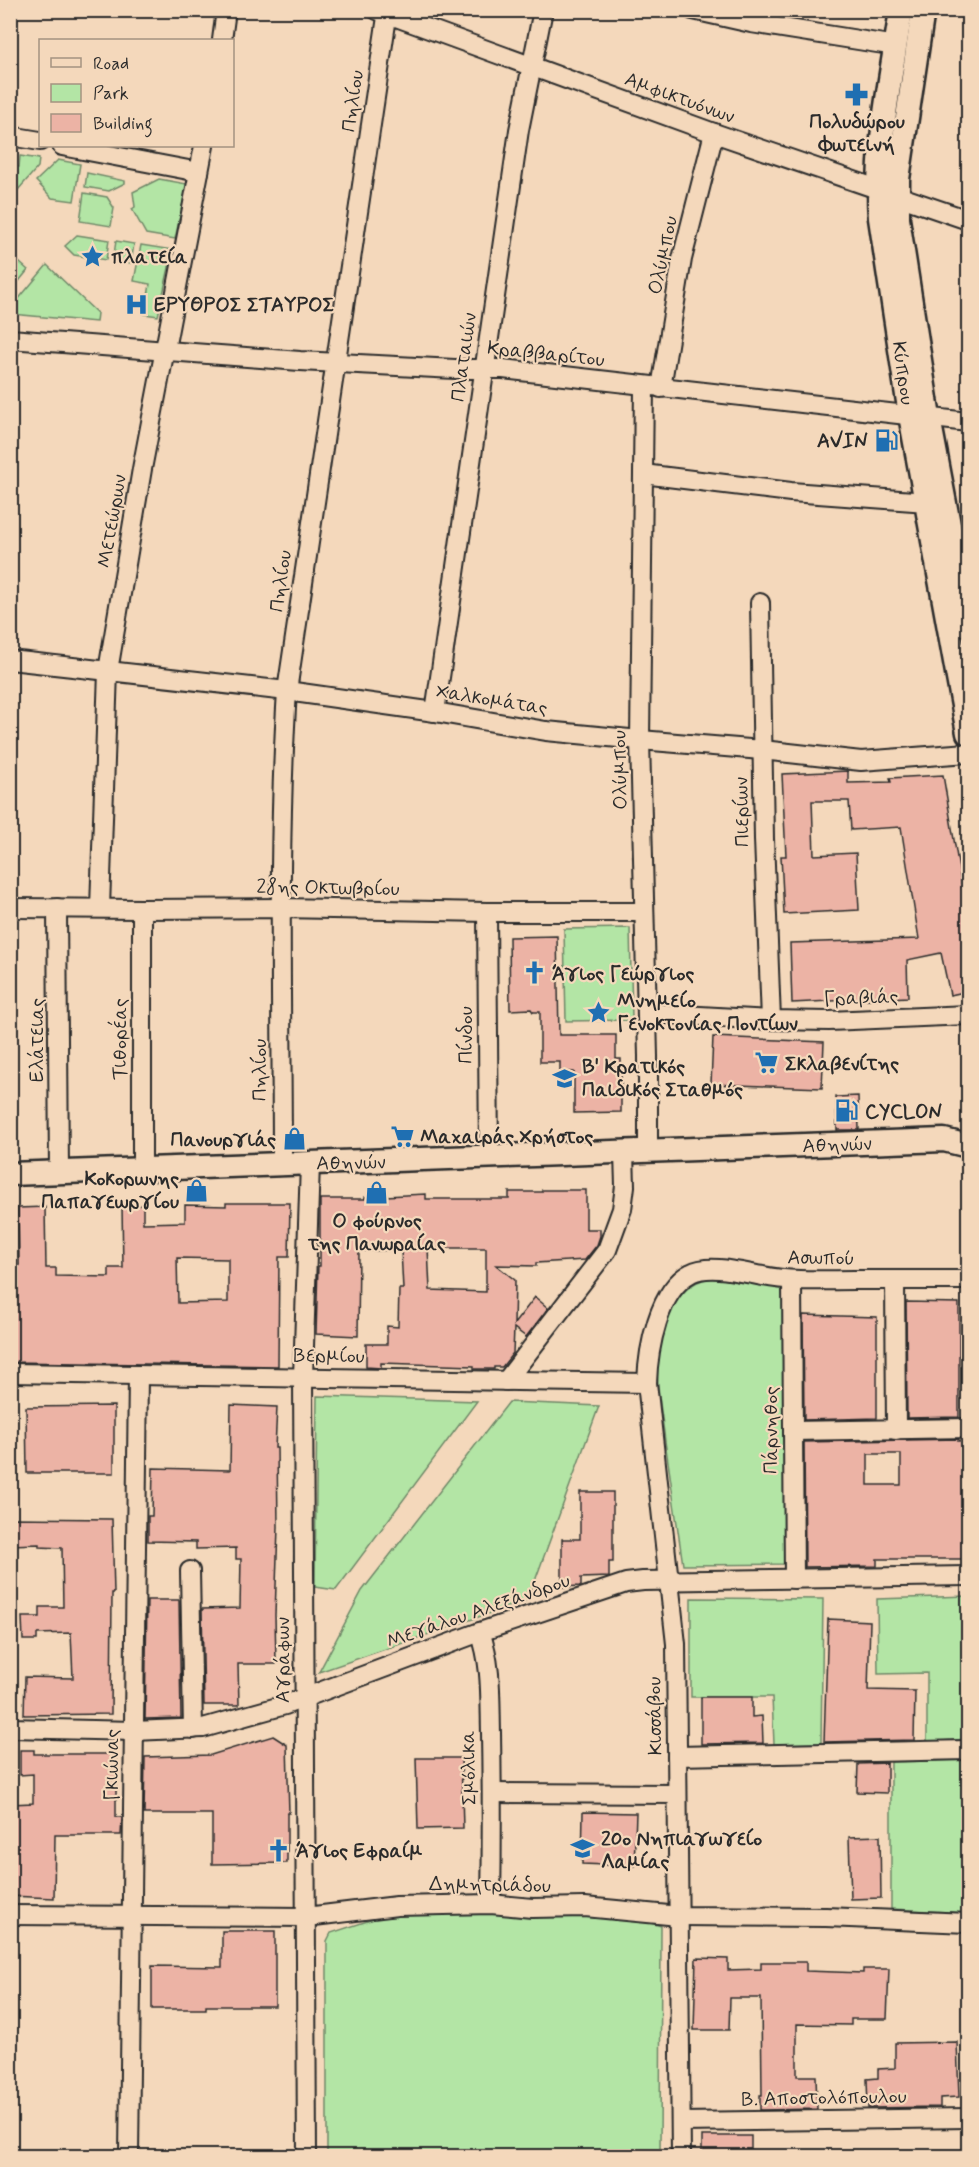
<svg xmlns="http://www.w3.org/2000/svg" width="979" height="2167" font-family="Mynerve,sans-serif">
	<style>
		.green { fill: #b3e5a5; stroke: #6f8868; stroke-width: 1.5 }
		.building { fill: #ecb3a5; stroke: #2b2b2b; stroke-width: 1.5; fill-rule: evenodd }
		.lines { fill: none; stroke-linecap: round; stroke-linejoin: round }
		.minor-casing { stroke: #2b2b2b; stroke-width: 22 }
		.major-casing { stroke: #2b2b2b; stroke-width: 27 }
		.minor { stroke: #f4d8bb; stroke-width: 18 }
		.major { stroke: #f4d8bb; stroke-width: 22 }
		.labels { text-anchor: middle; stroke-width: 4.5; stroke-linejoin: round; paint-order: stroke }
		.street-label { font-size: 20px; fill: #2b2b2b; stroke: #f4d8bb }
		.poi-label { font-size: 20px; font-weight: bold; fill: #2b2b2b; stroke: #f4d8bb; text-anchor: start }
	</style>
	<rect width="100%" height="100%" fill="#f4d8bb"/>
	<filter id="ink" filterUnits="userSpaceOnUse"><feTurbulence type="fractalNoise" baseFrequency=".0167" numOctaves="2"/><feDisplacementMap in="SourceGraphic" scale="12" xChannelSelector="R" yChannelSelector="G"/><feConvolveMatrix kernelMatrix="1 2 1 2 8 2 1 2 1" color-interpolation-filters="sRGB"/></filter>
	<g filter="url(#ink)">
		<g class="green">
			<path d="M20,156L39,159L38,167L11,198V166L19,167Z"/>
			<path d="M58,160L80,164L74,201L52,198L36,181Z"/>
			<path d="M87,173L125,181V183L109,191L85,187Z"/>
			<path d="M159,179L187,184L175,239L146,234L132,209L135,207L133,192Z"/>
			<path d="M84,193L107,197L114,208L111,226L80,221Z"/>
			<path d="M77,235L109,240L106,260L74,255L65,246Z"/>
			<path d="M116,241L134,244L131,263L113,261Z"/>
			<path d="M141,245L173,250L158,316L145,314L150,284L134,281Z"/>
			<path d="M11,255L28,270L11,291Z"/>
			<path d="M47,265L97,313L96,322L12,314L11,308Z"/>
			<path d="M630,928L632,1020L566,1021L564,929Z"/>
			<path d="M714,1278L783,1287L785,1564L683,1565C677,1523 671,1482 665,1441C662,1413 655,1382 658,1354C661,1324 679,1279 714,1278Z"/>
			<path d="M317,1396L477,1401L336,1590L315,1587Z"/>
			<path d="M509,1402L599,1406L528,1600L319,1672L362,1591Z"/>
			<path d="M968,1596V1739L927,1742V1673L878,1674L877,1599Z"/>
			<path d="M691,1598L823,1599L821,1743L774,1744L772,1697H691Z"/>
			<path d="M968,1760V1913L891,1909V1762Z"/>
			<path d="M487,1910L628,1916L661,1926L660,2156H327V1941L331,1933L398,1911Z"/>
		</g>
		<g class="building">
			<path d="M848,771V783L891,782L890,778L943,775L969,928V991L950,995L941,953L907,960L908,997L792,1003L790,943L919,939L901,827L851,830L849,801H812L814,855L856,853L859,910L784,914L781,856H786L782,774Z"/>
			<path d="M557,936L559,1035H616V1059H621V1112L574,1113V1072H560V1062H540V1012H533L531,1009L510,1010L509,937Z"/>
			<path d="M713,1037L824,1042L822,1088L711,1084Z"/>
			<path d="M858,1096L859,1130H837L836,1097Z"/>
			<path d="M542,1190H586V1229H600V1236L597,1245L585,1260L536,1263V1266L496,1265L515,1280L514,1324L535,1297L548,1308L526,1337L514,1328L513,1353L502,1367H494V1369H474V1366L381,1363V1368L366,1367V1344H387V1326L398,1327L399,1289H403L401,1250L359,1251L358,1336L316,1334L318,1266H320V1199H365V1197L426,1194V1199H509V1192H542ZM428,1248H486V1292L430,1290Z"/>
			<path d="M226,1203H290L289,1257H279L278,1366L10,1362V1265H19L18,1208L45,1207L46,1268H56V1276L109,1277V1268H123L122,1206L143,1205V1223L185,1222V1205L226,1206ZM177,1258L228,1259V1302L178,1303Z"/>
			<path d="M906,1302L959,1303V1417L907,1418Z"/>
			<path d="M803,1315L877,1317V1418L804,1420Z"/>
			<path d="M231,1405L277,1407L275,1448H277L278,1527L275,1615L276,1664H238L239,1705H204L202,1609L240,1608L241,1559H236V1548L196,1549V1542L148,1541V1516H152L153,1468L230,1470Z"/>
			<path d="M114,1406V1473H27L26,1407Z"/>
			<path d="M959,1439L958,1441H967L968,1559H877V1566L805,1567L804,1442ZM868,1454H901V1485H868Z"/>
			<path d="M580,1492H613V1562H609V1577L581,1578V1586L562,1587V1539H580Z"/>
			<path d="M10,1518L112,1519L114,1593H112L111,1714L24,1715L25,1677L73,1678L71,1633L37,1634V1640H23L22,1617H40V1607H63L62,1548L39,1547V1544L10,1545Z"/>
			<path d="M147,1600H179L181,1718L145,1719Z"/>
			<path d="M828,1619L870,1621L868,1690L915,1691L914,1740L824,1742Z"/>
			<path d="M701,1697H752V1717L762,1716L763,1743L701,1744Z"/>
			<path d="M273,1736L287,1745L289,1813H287V1863L212,1864V1814H144L145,1757L211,1755Z"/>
			<path d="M20,1750H34V1754H116V1817H122L121,1835H55L54,1898L10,1896V1804L33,1803V1774L20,1775Z"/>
			<path d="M416,1758H461L463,1828L418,1829Z"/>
			<path d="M887,1763V1793L857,1792L858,1764Z"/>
			<path d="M583,1812L636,1813L634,1866L582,1864Z"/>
			<path d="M880,1836L881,1898L851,1899L849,1837Z"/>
			<path d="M222,1931H275V2006H206V2009H152V1966L222,1967Z"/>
			<path d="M696,1958L728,1959V1970L761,1969V1962H806V1971L863,1973V1969H889L887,2019H851V2025L797,2024V2076H816L817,2109L760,2110V2095H762L761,1998H730L729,2030H694Z"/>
			<path d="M957,2042L959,2097L940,2098V2107L868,2108L867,2079L878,2078V2069L895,2068V2043Z"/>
			<rect x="702" y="2136" width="49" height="21"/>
		</g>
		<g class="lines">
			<defs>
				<g id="minor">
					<path d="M377,10L714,133L968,220"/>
					<path d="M693,10L751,23L896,46"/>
					<path d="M222,40L226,10"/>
					<path d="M10,136L40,141"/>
					<path d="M62,146L199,172"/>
					<path d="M10,339L300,361L455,369H503L968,422"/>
					<path d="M644,386L640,740L648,1056V1152"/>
					<path d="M661,388L682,259L714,133"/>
					<path d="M643,474L791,492L927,502"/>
					<path d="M760,603L764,839L771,1020"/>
					<path d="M10,660L287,691L435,712L546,731L640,740L762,750L861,761L968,753"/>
					<path d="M435,712L519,130L543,10"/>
					<path d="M10,908L142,909L281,908L487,912H644"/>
					<path d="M57,908L59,1172"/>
					<path d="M100,908L108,671L142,469L204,146"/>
					<path d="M487,912L489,1158"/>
					<path d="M647,1013L771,1020L829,1021L968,1015"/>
					<path d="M282,1164C282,1006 277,848 287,691L388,10"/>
					<path d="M142,1169V909"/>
					<path d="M792,1280L794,1579"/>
					<path d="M895,1280L896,1430"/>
					<path d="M10,1373L647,1383"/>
					<path d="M506,1381L607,1250L622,1209L625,1186L624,1153"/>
					<path d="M793,1431L968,1428"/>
					<path d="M190,1571L193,1729"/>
					<path d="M480,1632C492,1664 490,1699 491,1733C492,1790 492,1847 491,1904"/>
					<path d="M10,1728L134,1731L203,1728L285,1705L480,1632L626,1583L643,1581L968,1576"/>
					<path d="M677,1756L968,1750"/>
					<path d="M492,1793L677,1794"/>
					<path d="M10,1915L306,1917L397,1906L491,1904L532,1908L585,1907L679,1916L826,1917L968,1923"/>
					<path d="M681,2122L968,2118"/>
					<path d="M129,2156L138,1375"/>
					<path d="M307,2156L303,1377L310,1163"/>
					<path d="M681,2156L676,1644L647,1383C648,1350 658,1290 691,1273C709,1263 744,1273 763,1276C793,1282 824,1280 854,1280C892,1280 930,1280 968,1280"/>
				</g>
				<g id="major">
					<path d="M901,10C891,79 875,149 880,218L910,415L968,733"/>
					<path d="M923,10L898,179V219L929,418L968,626"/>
					<path d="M10,1174L944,1140L968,1146"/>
				</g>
			</defs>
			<use href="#minor" class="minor-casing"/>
			<use href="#major" class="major-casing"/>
			<use href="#minor" class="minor"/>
			<use href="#major" class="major"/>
		</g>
	</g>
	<defs>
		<symbol id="pharmacy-bare" viewBox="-9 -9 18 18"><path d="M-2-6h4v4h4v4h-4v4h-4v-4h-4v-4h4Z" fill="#1f6fb2" stroke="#f4d8bb" stroke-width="2.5" paint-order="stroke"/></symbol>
		<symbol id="sight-bare" viewBox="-9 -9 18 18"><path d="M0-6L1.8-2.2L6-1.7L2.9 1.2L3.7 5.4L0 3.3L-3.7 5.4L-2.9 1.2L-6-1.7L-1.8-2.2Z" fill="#1f6fb2" stroke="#f4d8bb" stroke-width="2.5" paint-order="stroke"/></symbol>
		<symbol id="hospital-bare" viewBox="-9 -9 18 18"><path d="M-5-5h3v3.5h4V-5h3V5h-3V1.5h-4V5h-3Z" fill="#1f6fb2" stroke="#f4d8bb" stroke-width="2.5" paint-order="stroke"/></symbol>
		<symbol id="fuel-bare" viewBox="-9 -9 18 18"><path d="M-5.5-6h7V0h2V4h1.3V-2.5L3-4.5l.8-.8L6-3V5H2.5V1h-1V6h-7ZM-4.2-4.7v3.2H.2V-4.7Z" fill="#1f6fb2" stroke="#f4d8bb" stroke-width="2.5" paint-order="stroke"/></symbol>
		<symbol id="church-bare" viewBox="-9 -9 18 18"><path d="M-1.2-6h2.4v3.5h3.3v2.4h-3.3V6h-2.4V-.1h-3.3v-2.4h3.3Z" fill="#1f6fb2" stroke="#f4d8bb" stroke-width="2.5" paint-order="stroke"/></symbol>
		<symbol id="supermarket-bare" viewBox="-9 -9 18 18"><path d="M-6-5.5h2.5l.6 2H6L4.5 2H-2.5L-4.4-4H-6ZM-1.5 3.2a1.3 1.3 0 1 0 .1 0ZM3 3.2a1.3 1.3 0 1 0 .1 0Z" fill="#1f6fb2" stroke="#f4d8bb" stroke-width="2.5" paint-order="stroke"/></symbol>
		<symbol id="school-bare" viewBox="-9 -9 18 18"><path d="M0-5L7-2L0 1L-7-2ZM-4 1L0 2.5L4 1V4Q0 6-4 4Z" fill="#1f6fb2" stroke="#f4d8bb" stroke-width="2.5" paint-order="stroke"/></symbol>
		<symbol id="shop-bare" viewBox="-9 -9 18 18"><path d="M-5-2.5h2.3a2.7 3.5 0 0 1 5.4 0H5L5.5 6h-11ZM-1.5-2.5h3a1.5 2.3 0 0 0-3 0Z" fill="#1f6fb2" stroke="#f4d8bb" stroke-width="2.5" paint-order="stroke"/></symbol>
	</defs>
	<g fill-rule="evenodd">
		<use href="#pharmacy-bare" x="840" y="78" width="33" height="33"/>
		<use href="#sight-bare" x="76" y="240" width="33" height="33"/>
		<use href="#hospital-bare" x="120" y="288" width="33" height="33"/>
		<use href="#fuel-bare" x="870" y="424" width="33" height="33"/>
		<use href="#church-bare" x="518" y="956" width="33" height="33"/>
		<use href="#sight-bare" x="582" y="996" width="33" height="33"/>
		<use href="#supermarket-bare" x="750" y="1046" width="33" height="33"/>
		<use href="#school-bare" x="548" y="1062" width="33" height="33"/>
		<use href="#fuel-bare" x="830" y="1094" width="33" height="33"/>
		<use href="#supermarket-bare" x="386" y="1120" width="33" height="33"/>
		<use href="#shop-bare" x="278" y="1122" width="33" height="33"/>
		<use href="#shop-bare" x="180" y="1174" width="33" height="33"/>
		<use href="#shop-bare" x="360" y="1176" width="33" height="33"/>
		<use href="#school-bare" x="566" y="1832" width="33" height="33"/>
		<use href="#church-bare" x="262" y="1834" width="33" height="33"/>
	</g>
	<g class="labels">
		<g class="street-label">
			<text transform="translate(680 97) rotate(20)" y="7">Αμφικτυόνων</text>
			<text transform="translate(352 101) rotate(-82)" y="7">Πηλίου</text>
			<text transform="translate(662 255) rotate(-78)" y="7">Ολύμπου</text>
			<text transform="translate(546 353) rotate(6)" y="7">Κραββαρίτου</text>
			<text transform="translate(463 357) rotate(-82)" y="7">Πλαταιών</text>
			<text transform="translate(904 373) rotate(82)" y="7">Κύπρου</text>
			<text transform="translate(111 521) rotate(-80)" y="7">Μετεώρων</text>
			<text transform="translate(280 581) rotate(-82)" y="7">Πηλίου</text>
			<text transform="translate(492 699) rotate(9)" y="7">Χαλκομάτας</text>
			<text transform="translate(619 770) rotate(-91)" y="7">Ολύμπου</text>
			<text transform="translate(741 812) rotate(-91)" y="7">Πιερίων</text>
			<text transform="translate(328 887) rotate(1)" y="7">28ης Οκτωβρίου</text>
			<text transform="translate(861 997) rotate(-2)" y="7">Γραβιάς</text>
			<text transform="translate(465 1035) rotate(-90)" y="7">Πίνδου</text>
			<text transform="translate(119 1039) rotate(-90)" y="7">Τιθορέας</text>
			<text transform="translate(36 1040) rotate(-90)" y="7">Ελάτειας</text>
			<text transform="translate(259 1070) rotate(-90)" y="7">Πηλίου</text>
			<text transform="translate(837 1144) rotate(-2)" y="7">Αθηνών</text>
			<text transform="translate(351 1162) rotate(-1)" y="7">Αθηνών</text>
			<text transform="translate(821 1257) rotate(1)" y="7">Ασωπού</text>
			<text transform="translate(329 1355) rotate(1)" y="7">Βερμίου</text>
			<text transform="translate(770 1430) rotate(-90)" y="7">Πάρνηθος</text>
			<text transform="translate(478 1610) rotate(-19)" y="7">Μεγάλου Αλεξάνδρου</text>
			<text transform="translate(282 1660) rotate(-90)" y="7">Αγράφων</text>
			<text transform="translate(654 1716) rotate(-91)" y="7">Κισσάβου</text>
			<text transform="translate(111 1765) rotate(-90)" y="7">Γκιώνας</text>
			<text transform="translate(468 1768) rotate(-91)" y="7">Σμόλικα</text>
			<text transform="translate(490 1884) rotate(1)" y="7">Δημητριάδου</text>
			<text transform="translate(824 2097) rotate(-1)" y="7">Β. Αποστολόπουλου</text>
		</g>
		<g class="poi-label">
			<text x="857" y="128" text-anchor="middle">Πολυδώρου<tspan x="857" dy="23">Φωτεινή</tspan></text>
			<text x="111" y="263">πλατεία</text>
			<text x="154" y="311">ΕΡΥΘΡΟΣ ΣΤΑΥΡΟΣ</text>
			<text x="868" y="447" text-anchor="end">AVIN</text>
			<text x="552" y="980">Άγιος Γεώργιος</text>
			<text x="617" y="1007">Μνημείο<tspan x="617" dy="23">Γενοκτονίας Ποντίων</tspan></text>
			<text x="785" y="1070">Σκλαβενίτης</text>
			<text x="582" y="1073">B' Κρατικός<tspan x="582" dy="23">Παιδικός Σταθμός</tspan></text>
			<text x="865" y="1118">CYCLON</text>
			<text x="420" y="1143">Μαχαιράς Χρήστος</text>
			<text x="276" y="1146" text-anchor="end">Πανουργιάς</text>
			<text x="179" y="1185" text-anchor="end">Κοκορωνης<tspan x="179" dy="23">Παπαγεωργίου</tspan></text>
			<text x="377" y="1227" text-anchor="middle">Ο φούρνος<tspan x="377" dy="23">της Πανωραίας</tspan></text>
			<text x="601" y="1845">20ο Νηπιαγωγείο<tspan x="601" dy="23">Λαμίας</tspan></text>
			<text x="296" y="1857">Άγιος Εφραίμ</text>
		</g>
	</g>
	<rect width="979" height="2167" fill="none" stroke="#f4d8bb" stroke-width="36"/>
	<rect x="18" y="18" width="943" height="2131" fill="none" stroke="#2b2b2b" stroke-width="2" filter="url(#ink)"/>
	<rect x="39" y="39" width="195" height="108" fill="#f4d8bb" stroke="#a49381" stroke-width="1.5"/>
	<rect x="51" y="58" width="30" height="9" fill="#f4d8bb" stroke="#a49381" stroke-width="1.5"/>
	<text x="93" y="69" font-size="18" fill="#2b2b2b">Road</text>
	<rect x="51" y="84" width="30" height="18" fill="#b3e5a5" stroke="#a49381" stroke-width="1.5"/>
	<text x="93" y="99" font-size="18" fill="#2b2b2b">Park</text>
	<rect x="51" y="114" width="30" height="18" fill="#ecb3a5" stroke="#a49381" stroke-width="1.5"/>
	<text x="93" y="129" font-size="18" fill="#2b2b2b">Building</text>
</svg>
